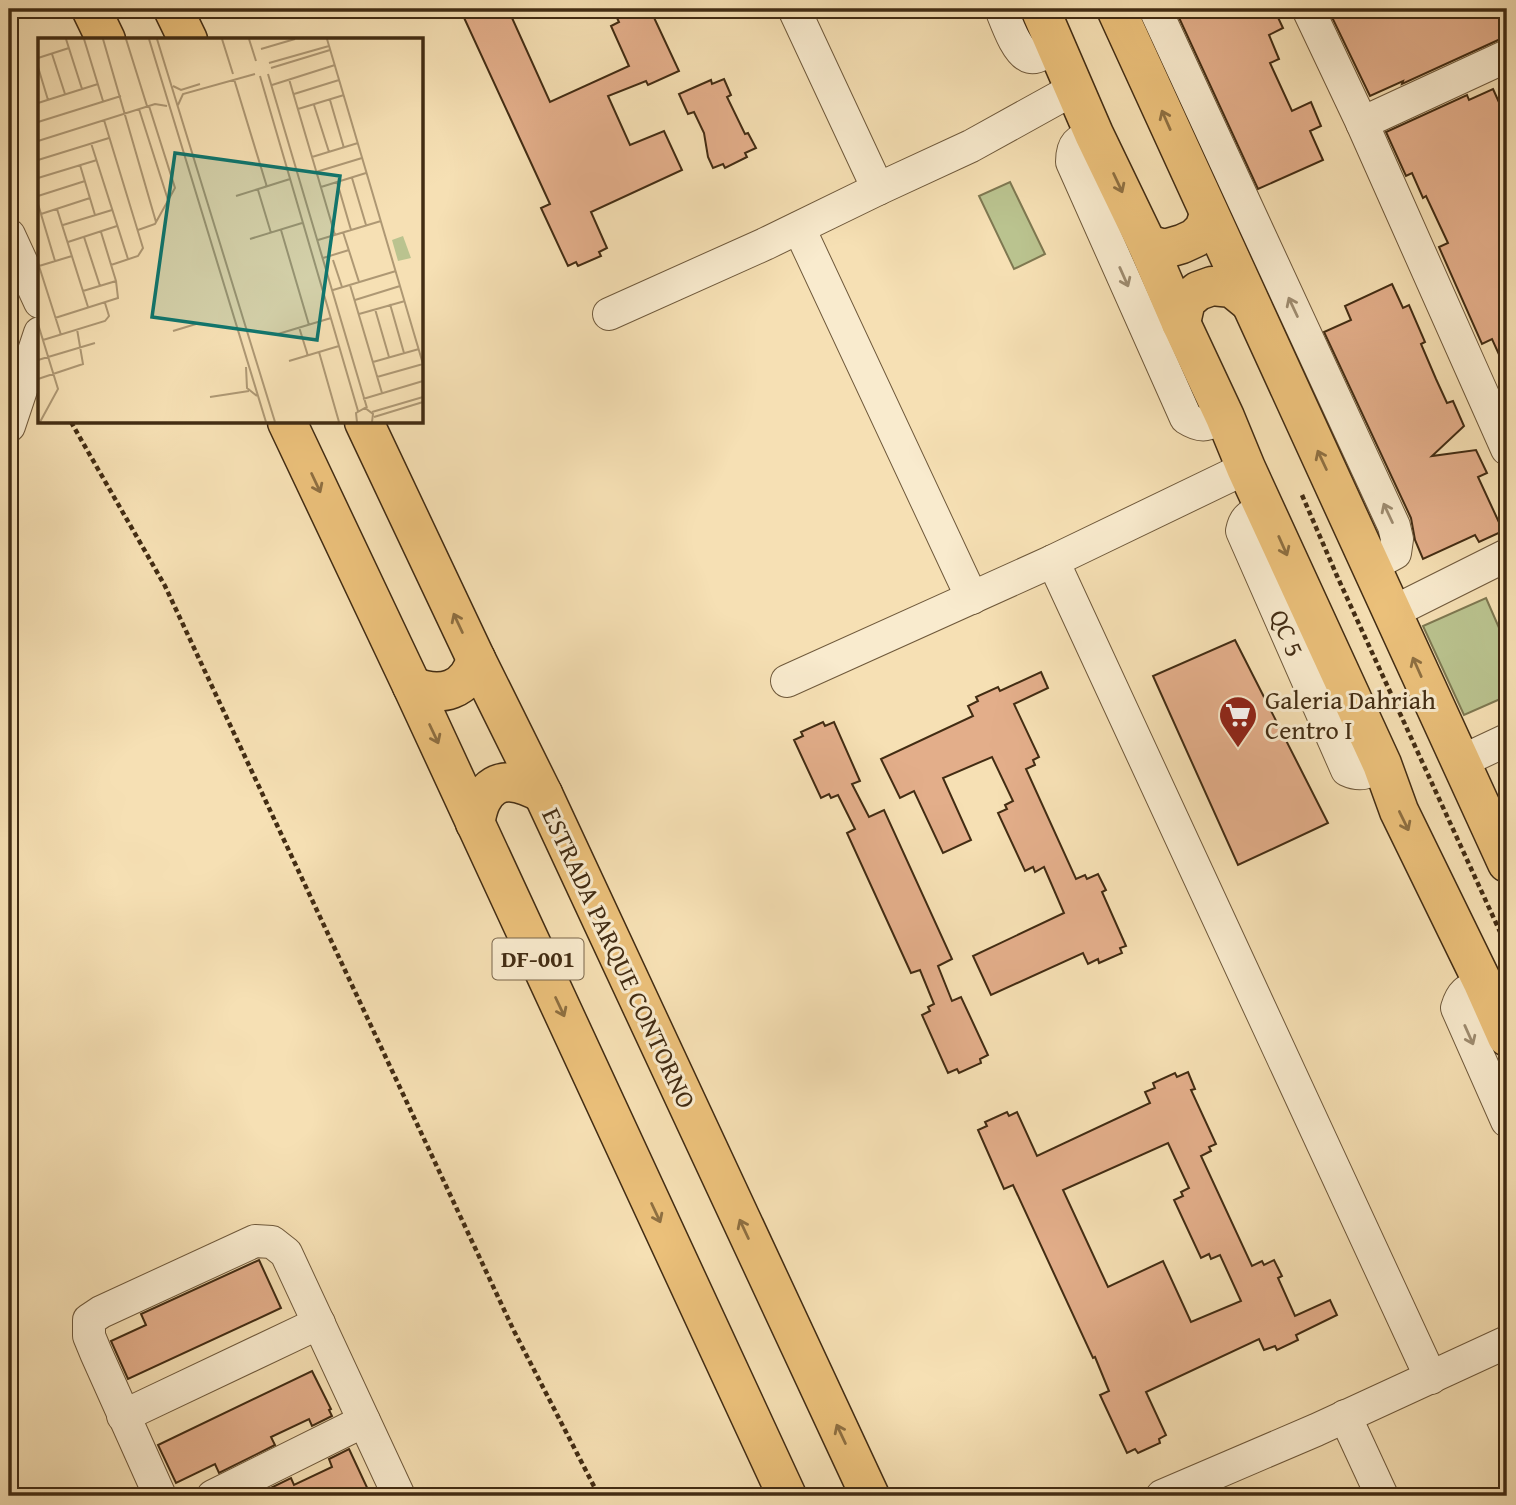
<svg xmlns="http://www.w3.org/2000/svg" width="1516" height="1505" font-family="'Gentium Book Plus',serif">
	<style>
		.green { fill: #bac38f; stroke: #7e7851; stroke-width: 2 }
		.building { fill: #e3ae8a; stroke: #422c13; stroke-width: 2; fill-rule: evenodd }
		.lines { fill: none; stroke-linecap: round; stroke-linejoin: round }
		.minor-casing { stroke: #6f593b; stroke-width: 34 }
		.major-casing { stroke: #422c13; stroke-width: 41 }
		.highway-casing { stroke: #422c13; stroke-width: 41 }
		.path { stroke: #422c13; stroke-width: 4.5; stroke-dasharray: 5 3.5; stroke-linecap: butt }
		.minor { stroke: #f9ebce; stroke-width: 32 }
		.major { stroke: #ebc07a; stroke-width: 38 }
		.highway { stroke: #ebc07a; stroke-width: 38 }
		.oneway { stroke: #8e6f41 }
		.oneway2 { stroke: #9e8c70 }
		.labels { text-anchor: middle; stroke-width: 6; stroke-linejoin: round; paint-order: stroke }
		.shield { fill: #f9ebce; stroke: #79654b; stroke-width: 2 }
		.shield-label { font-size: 24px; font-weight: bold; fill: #422c13 }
		.street-label { font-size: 26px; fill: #422c13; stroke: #f9ebce }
		.poi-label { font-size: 26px; fill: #422c13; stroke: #f9ebce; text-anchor: start }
		.inset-road { fill: none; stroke: #ae9874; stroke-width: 2 }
		.view { fill: #0f766e; fill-opacity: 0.15; stroke: #0f766e; stroke-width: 3.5 }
		.inset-edge { fill: none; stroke: #422c13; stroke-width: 3.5 }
	</style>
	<rect width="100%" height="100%" fill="#f6e0b4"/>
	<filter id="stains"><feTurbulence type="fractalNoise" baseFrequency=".00286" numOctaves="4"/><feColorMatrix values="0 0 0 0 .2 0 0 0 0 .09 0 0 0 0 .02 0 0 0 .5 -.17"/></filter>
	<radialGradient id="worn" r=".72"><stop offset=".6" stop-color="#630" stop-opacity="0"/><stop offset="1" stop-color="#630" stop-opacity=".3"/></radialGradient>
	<g class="green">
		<path d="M1010,182L1045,254L1014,269L979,196Z"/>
		<path d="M1486,598L1507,646V696L1464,715L1423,626Z"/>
	</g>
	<g class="building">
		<path d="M460,9H508L550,102L629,66L611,26L619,22L617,18L638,9H650L679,71L648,85L646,81L608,96L630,145L664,131L682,170L591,212L607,248L599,252L601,256L578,266L576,262L568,266L541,208L550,204Z"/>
		<path d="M1175,9H1274L1283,28L1269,35L1279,59L1270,63L1292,111L1311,102L1321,126L1310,131L1323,160L1258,189Z"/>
		<path d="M1328,9H1507V36L1402,84L1403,81L1370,96Z"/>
		<path d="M724,79L731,95L727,97L745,134L748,133L756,148L745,153L747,157L725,168L723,164L713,168L708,157L704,133L694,112L688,114L679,94L711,80L712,84Z"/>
		<path d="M1493,89L1507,120V372L1492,339L1482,344L1439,247L1448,243L1426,196L1423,198L1412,173L1406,176L1386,132L1467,95L1469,100Z"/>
		<path d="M1392,284L1403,308L1409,305L1425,342L1421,344L1436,379L1447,403L1453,401L1464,426L1432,456L1476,450L1487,473L1478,477L1503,531L1479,542L1475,535L1423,559L1415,540L1411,518L1324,332L1351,320L1345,306Z"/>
		<path d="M1235,640L1328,823L1238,865L1153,676Z"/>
		<path d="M1041,672L1048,688L1014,704L1039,757L1033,760L1035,765L1026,769L1076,879L1085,875L1087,879L1098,874L1106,890L1102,892L1126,946L1120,948L1122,953L1099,963L1098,959L1088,964L1083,953L991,995L973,956L1064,913L1044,867L1035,872L1033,867L1025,871L998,813L1007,809L1005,805L1013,801L992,757L943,778L971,840L943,853L914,791L900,798L881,759L973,716L968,706L978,701L976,697L998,687L1000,691Z"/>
		<path d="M823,722L825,726L834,722L860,781L852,784L869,817L884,810L952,959L938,966L952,1001L961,997L988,1055L980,1059L981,1063L959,1073L957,1069L948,1073L922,1015L930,1011L928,1007L934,1004L920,970L911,973L847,833L855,829L838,795L831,798L829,794L821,798L794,740L803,736L801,732Z"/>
		<path d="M1188,1072L1195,1089L1191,1090L1216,1144L1209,1147L1211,1151L1201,1156L1252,1266L1262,1261L1264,1265L1274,1260L1282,1276L1278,1278L1295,1316L1330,1300L1337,1315L1296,1335L1298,1340L1277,1350L1275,1346L1264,1350L1259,1339L1146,1392L1166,1435L1159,1439L1160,1443L1138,1453L1135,1449L1127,1453L1100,1395L1109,1391L1095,1357L1093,1358L1013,1185L1004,1189L978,1130L987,1126L985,1122L1007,1112L1009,1116L1017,1112L1037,1156L1150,1103L1145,1092L1155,1088L1153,1083L1175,1073L1177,1077ZM1168,1143L1189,1188L1181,1192L1183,1196L1174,1200L1201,1258L1209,1254L1211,1259L1220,1255L1241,1301L1191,1322L1163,1261L1108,1287L1063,1190Z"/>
		<path d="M259,1260L281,1308L128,1379L111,1341L146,1325L141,1314Z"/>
		<path d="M312,1371L331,1409L329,1410L332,1416L312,1426L309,1419L271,1437L275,1445L219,1473L215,1464L176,1483L158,1445Z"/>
		<path d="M349,1449L371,1496H254L291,1478L294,1485L332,1467L329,1459Z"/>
	</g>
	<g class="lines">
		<defs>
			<g id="minor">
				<path d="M794,9L878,189"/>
				<path d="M1001,9C1006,21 1017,54 1030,57C1039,59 1049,49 1055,44"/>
				<path d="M1155,9L1394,526L1397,539L1395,553L1371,566"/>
				<path d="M1308,9L1362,123L1507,449"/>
				<path d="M1362,123L1507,56"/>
				<path d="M1094,134C1078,141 1072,143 1072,162L1186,418C1203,429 1208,424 1225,417"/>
				<path d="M799,228L972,598"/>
				<path d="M9,235L40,302"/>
				<path d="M609,314L765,244L878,189L971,146L1074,89"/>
				<path d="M9,426L40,333"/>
				<path d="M1266,508C1253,515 1245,515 1242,531L1347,770C1362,777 1368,772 1382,764"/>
				<path d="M1053,561L1431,1378"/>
				<path d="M1393,612L1507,555"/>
				<path d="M787,681L1053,561L1246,468"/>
				<path d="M1460,762L1507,740"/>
				<path d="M1483,983C1468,990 1462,991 1457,1008L1507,1121"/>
				<path d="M123,1416L319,1323"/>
				<path d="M1345,1416L1382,1496"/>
				<path d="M160,1496L96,1353L89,1336V1320L101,1312L255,1241L272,1242L286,1253L399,1496"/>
				<path d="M213,1496L364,1421"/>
				<path d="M1162,1496L1316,1430L1507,1342"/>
			</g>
			<g id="major">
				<path d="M1040,9L1094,134L1147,244L1181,323L1225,417L1246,468L1382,764L1399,811L1483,983L1507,1037"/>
				<path d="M1116,9L1507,863"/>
				<path d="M1147,244L1165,249L1182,244L1195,238L1204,229L1209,215"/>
				<path d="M1181,323L1186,301L1198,291L1212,286L1232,288L1248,301"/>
			</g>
			<g id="highway">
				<path d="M91,9L106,40"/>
				<path d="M173,9L188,40"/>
				<path d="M287,422L412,686L787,1496"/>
				<path d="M364,422L476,659L543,794L870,1496"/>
				<path d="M412,686C441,698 467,691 476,659"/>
				<path d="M475,823C477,815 478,807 482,800C496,773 522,782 543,794"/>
			</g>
		</defs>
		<use href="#minor" class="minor-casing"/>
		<use href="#major" class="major-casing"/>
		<use href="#highway" class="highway-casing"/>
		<g class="path">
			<path d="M71,422L165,586L514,1331L599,1496"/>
			<path d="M1302,495L1337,576L1507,947"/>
		</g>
		<use href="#minor" class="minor"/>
		<use href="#major" class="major"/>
		<use href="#highway" class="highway"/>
	</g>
	<defs><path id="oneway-shaft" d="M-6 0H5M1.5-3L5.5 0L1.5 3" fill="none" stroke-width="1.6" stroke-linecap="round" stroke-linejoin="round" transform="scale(1.75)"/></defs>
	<g class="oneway">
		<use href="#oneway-shaft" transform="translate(1166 120) rotate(-114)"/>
		<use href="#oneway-shaft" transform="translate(1118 183) rotate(65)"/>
		<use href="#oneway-shaft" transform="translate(1322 460) rotate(-115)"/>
		<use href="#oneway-shaft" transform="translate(316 483) rotate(65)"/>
		<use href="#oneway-shaft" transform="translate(1283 546) rotate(66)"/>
		<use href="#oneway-shaft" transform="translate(458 623) rotate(-115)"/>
		<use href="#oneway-shaft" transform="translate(1417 667) rotate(-114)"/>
		<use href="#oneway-shaft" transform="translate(434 734) rotate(65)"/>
		<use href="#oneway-shaft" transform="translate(1404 821) rotate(64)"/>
		<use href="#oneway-shaft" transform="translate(560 1007) rotate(65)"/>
		<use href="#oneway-shaft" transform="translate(656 1213) rotate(65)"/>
		<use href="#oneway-shaft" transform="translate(744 1229) rotate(-115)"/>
		<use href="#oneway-shaft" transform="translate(841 1434) rotate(-115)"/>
	</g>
	<g class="oneway2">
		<use href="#oneway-shaft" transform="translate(1124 277) rotate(66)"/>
		<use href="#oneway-shaft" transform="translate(1293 307) rotate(-115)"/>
		<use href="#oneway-shaft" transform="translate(1388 513) rotate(-115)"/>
		<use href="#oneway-shaft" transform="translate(1469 1035) rotate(66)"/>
	</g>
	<defs>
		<symbol id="supermarket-pin" viewBox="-11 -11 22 30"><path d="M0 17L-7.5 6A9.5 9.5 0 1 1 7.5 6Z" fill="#8f2418" stroke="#f9ebce"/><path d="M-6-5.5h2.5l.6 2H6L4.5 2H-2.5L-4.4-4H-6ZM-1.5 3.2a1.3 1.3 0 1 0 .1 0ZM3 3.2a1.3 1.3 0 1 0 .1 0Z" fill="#fff"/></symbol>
	</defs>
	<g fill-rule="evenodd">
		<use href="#supermarket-pin" x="1216" y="693" width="44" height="60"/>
	</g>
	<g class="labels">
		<rect class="shield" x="492.5" y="938.5" width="91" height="41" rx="5"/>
		<g class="shield-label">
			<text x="538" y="967">DF-001</text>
		</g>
		<g class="street-label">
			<text transform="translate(1287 633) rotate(66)" y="9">QC 5</text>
			<text transform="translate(619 958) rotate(65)" y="9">ESTRADA PARQUE CONTORNO</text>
		</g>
		<g class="poi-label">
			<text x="1265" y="709">Galeria Dahriah<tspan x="1265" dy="30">Centro I</tspan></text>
		</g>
	</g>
	<g transform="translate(38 38)">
		<rect width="385" height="385" fill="#f6e0b4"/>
		<path d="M365,198L373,220L360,223L354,202Z" fill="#bac38f"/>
		<path class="inset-road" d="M28,1L44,51M46,1L65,63M65,1L118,184M88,1L109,68M111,1L228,384M119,1L237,384M184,1L195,36M211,1L218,23M289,1L385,326M223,11L257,1M14,16L27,56M0,20L31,10M231,25L291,8M0,29L10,62M233,30L292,12M230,36L329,370M222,38L320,373M196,41L229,149M251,41L297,197M234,47L297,27M135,48L143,52L162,46M256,56L301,42M292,62L306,110M0,65L60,46M140,67L145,56L217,36M276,67L291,114M101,71L130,162M260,71L306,57M66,82L105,210L100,218L73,227M0,84L83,58M0,103L117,66L129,68M53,105L90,221M274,119L320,105M0,122L71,100M42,127L57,177M278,134L324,120M0,140L59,122M314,140L328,187M299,144L313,192M283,149L328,135M220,152L233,195M0,158L47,143M198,158L252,141M0,166L17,223M19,171L50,269M3,176L52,160M25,187L74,172M100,192L117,186L137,150L111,68M243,192L271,287M305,194L321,244M46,199L62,248M212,201L264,185M280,202L343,183M30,204L79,188M285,220L311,212M295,222L304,249M0,225L23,297M1,228L34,218M312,247L344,355M295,252L358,233M45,253L78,243L63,194M317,262L362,248M352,266L366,315M337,271L351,319M321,276L367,263M17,280L80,260L78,243M0,286L20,351L2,384M261,289L270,318M135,293L158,286M240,296L293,280M5,302L67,283L71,278L67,265M281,314L301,384M0,322L57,305M251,323L301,308M335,324L381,311M208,329L209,350L219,358M339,339L385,326M0,341L45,326L39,291M172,359L211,353M325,361L385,343M334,374L385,359M336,379L385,364M319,384L318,375L327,370L335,376L334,384"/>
		<path class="view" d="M137,115L302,138L279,302L114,279Z"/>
		<rect width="385" height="385" class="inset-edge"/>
	</g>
	<rect width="1516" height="1505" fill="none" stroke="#f6e0b4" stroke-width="35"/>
	<rect x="10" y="10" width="1495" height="1484" fill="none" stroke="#422c13" stroke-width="3.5"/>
	<rect x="18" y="18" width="1481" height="1470" fill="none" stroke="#422c13" stroke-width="2"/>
	<rect width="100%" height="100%" filter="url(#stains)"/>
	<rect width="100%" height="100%" fill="url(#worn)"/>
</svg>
